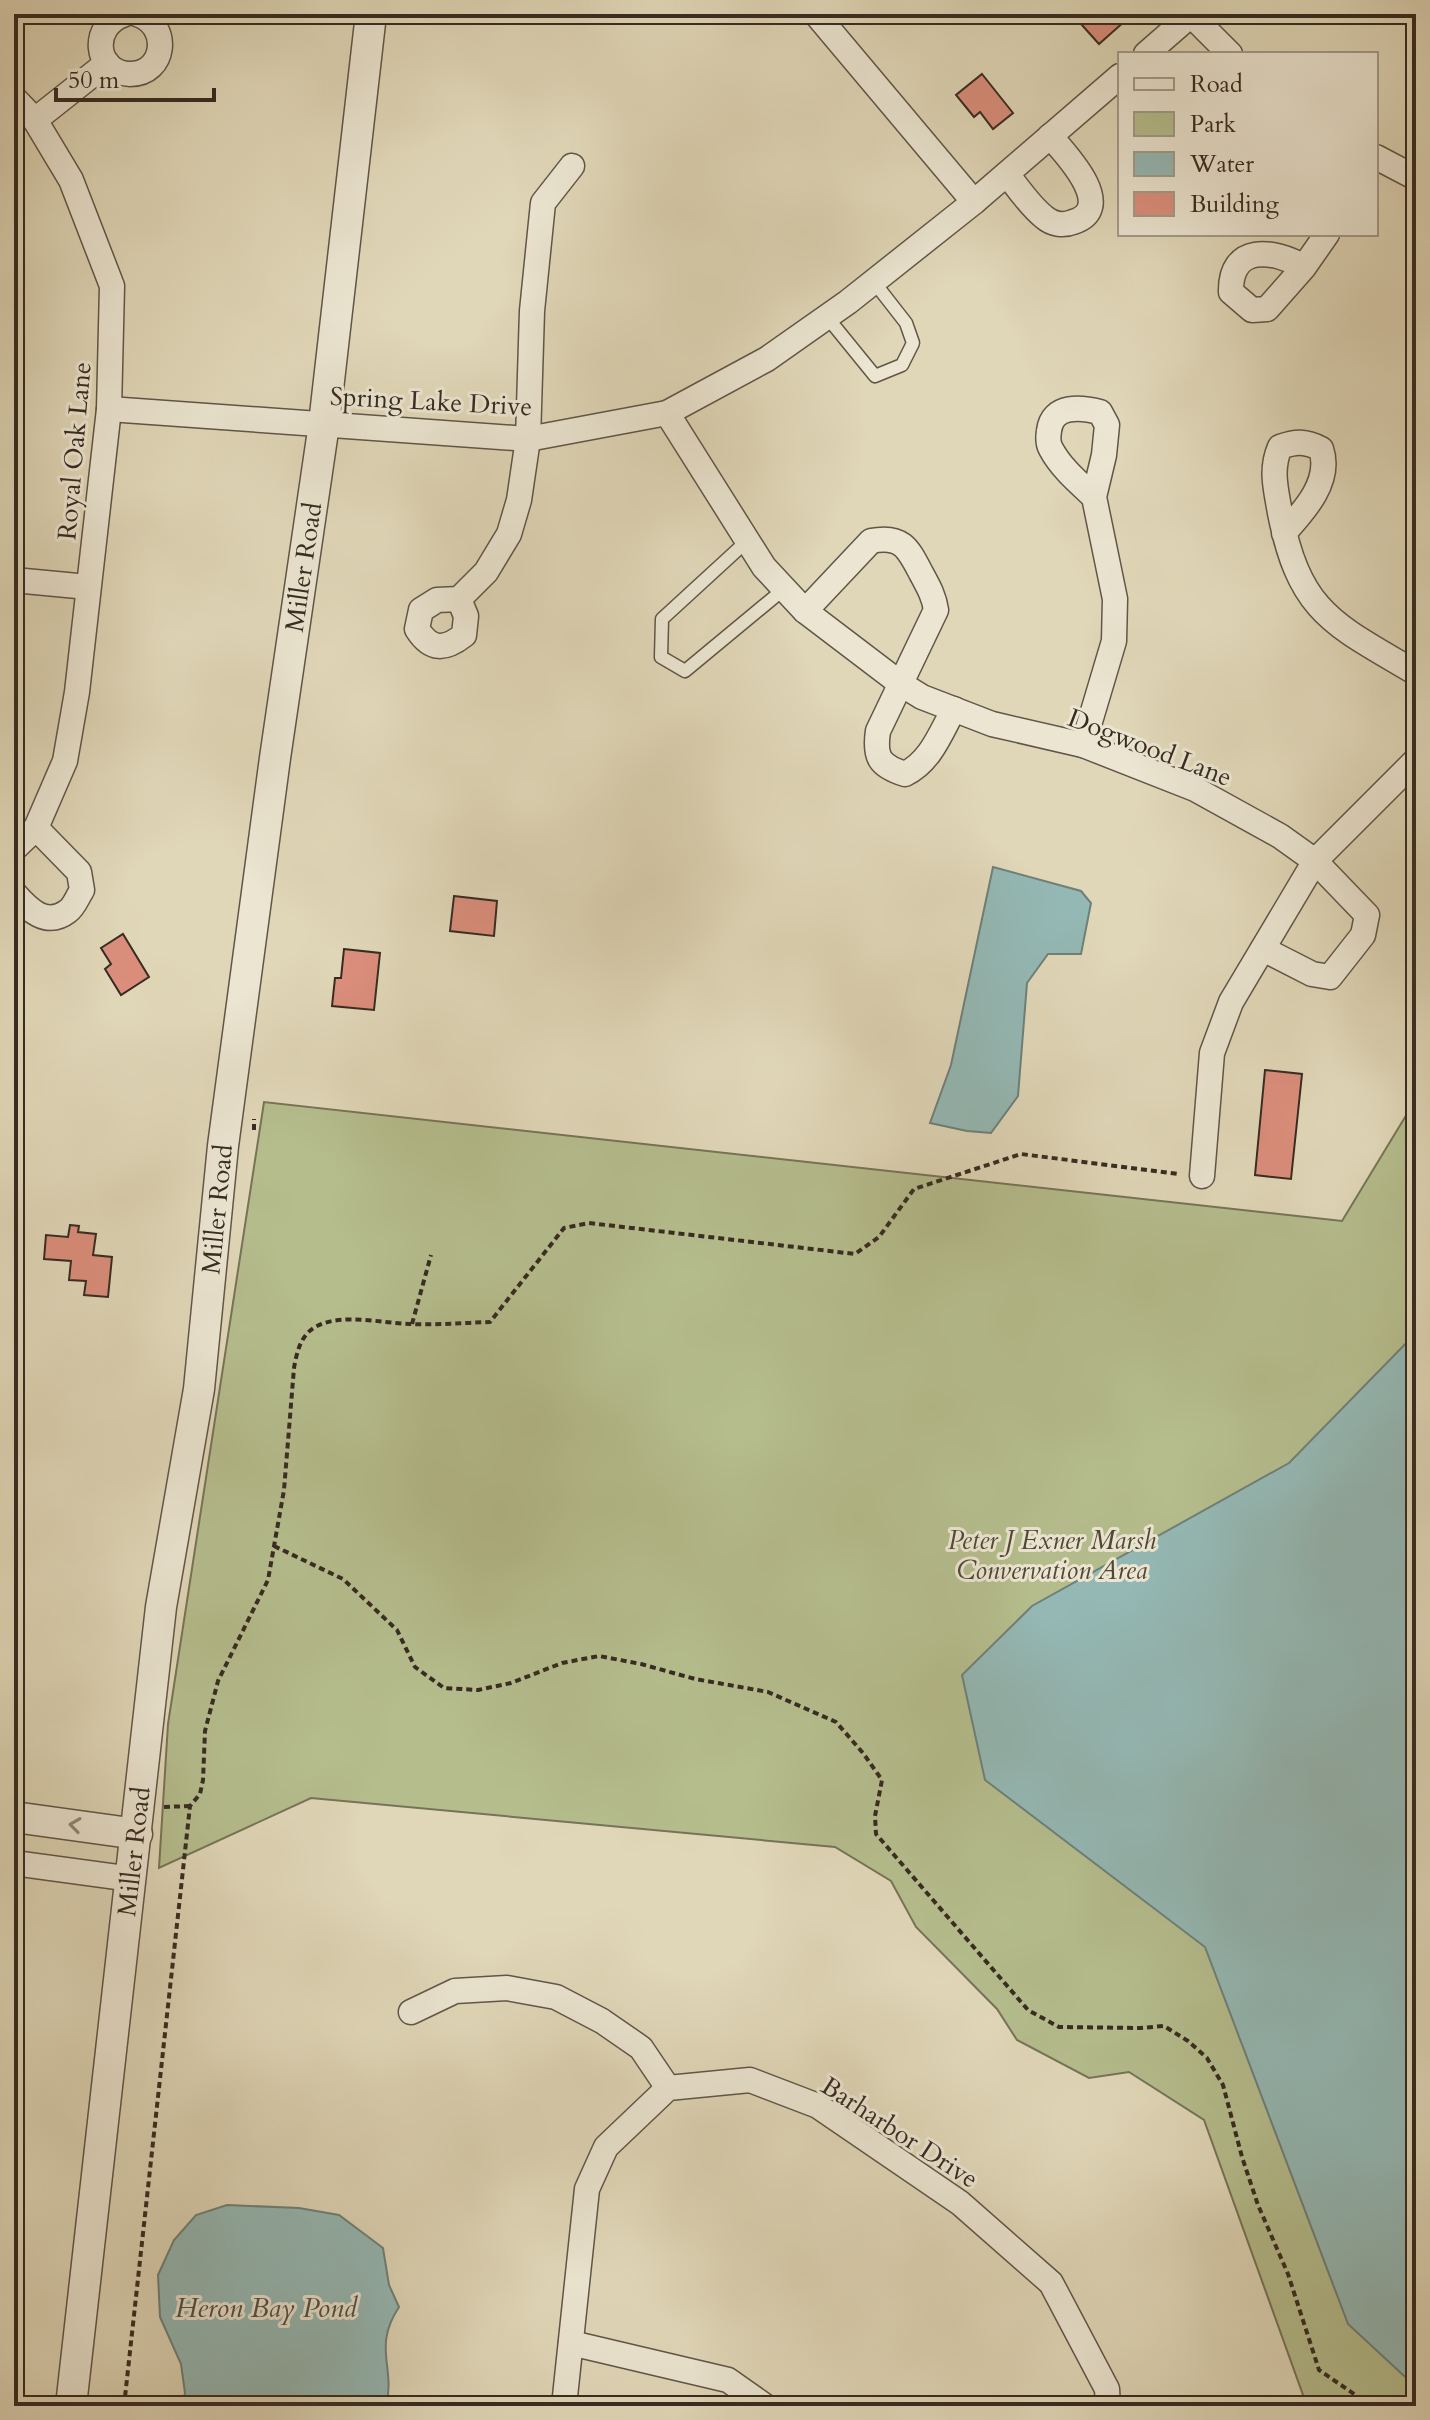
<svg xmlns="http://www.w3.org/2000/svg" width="1430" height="2420" font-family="Cardo,serif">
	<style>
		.green { fill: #b5bd8d; stroke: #767458; stroke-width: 2 }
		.water { fill: #94b8b4; stroke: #6e807a; stroke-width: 2 }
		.building { fill: #db8e7c; stroke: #362b22; stroke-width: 2 }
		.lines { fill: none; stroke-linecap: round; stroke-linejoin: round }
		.service-casing { stroke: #605648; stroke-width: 15 }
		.minor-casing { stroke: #605648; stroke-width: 27 }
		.tertiary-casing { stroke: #605648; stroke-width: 33 }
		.path { stroke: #362b22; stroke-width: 4; stroke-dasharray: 6 4; stroke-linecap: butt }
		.service { stroke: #ebe5d1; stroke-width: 12 }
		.minor { stroke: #ebe5d1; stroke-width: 24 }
		.tertiary { stroke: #ebe5d1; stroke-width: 30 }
		.oneway { stroke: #90887a }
		.labels { text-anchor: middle; stroke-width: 6; stroke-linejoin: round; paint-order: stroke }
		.street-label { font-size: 26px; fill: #362b22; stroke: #ebe5d1 }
		.park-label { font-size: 26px; font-style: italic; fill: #4f4837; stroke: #ebe5d1 }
		.water-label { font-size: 28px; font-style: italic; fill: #4e4e46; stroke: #ebe5d1 }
	</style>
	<rect width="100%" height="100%" fill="#e0d7b8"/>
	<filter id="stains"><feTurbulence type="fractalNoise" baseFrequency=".0025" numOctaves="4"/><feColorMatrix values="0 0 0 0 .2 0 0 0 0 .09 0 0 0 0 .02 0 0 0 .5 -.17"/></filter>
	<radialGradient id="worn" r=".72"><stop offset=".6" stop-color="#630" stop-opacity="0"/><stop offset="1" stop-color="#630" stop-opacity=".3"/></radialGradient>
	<path class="green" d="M1416,1099V2406H1307L1204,2120L1129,2072L1089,2078L1017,2040L997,2009L916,1927L891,1881L835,1847L311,1798L159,1868L168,1724L264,1102L1342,1221Z"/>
	<g class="water">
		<path d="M993,867L1081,891L1091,903L1081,954H1048L1027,983L1018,1096L991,1133L967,1131L930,1123L951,1065Z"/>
		<path d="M1416,1333V2387L1348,2324L1205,1947L985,1780L962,1675L1032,1606L1289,1463Z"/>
		<path d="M227,2205L299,2208L339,2215L383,2248L389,2285L399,2307C372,2348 396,2367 386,2406H182L185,2393L181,2364L160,2317L158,2275L174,2240L196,2215Z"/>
	</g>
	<g class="building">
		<path d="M1072,14H1119L1125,21L1099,44Z"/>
		<path d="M982,74L1013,113L993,129L980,112L974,117L956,95Z"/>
		<path d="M454,896L497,901L494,936L450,931Z"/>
		<path d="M123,934L149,977L121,995L105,969L111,964L101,948Z"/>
		<path d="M344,949L380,953L374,1010L332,1006L335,978H341Z"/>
		<path d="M1265,1070L1302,1074L1291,1179L1255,1175Z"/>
		<path d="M70,1225L79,1226L78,1232L96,1234L93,1255L112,1257L108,1297L84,1295L86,1281L69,1280L71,1261L44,1259L46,1235L68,1237Z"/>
	</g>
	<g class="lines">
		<defs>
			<g id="service">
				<path d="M827,317L875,376L902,365L913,343L906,323L874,282"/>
				<path d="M747,541L662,619L661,657L685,671L784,589"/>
			</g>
			<g id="minor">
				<path d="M125,14C90,25 94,73 130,74C166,74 171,25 137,14"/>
				<path d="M816,14L974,202"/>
				<path d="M1190,14L1230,54"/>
				<path d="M1146,54L1192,14"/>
				<path d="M14,98L35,120L71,180L112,286L109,409L77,692L65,761L36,828L14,849"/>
				<path d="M35,120L107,63"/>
				<path d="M1376,157L1416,178"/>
				<path d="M1007,174C1018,188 1030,206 1044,217C1052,224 1063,226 1073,222C1118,208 1065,153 1050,136"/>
				<path d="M1304,267C1273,249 1230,244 1231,292L1252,310L1267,309L1304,267L1327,234"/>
				<path d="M109,409L528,439L667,413L767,359L848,302L974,202L1120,76"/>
				<path d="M667,413L764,567L805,611L901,684L922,697L992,724L1083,745L1195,789L1280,836L1315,861L1367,915L1363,935L1330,977L1312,974L1263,949"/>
				<path d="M1284,533C1304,511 1332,481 1321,449C1306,441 1296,441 1280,447C1270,470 1276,489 1280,513C1300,614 1334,624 1416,673"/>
				<path d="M14,580L88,587"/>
				<path d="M459,599L466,616L464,635C445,650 431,651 417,629L421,610L437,600L459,599L486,572L509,534L519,500L528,439L532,311L543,203L572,166"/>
				<path d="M805,611L871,541C902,535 908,548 921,573C928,586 934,596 936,610L878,731C874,758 880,766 905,774C931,761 940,734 954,709"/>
				<path d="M1083,745L1114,641L1115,599L1094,497L1104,455L1107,425L1100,412C1081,407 1052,404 1049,431C1048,437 1048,444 1051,449C1061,468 1079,483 1094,497"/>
				<path d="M14,893C28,909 46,928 68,911C74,907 78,896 82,890L79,872L36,828"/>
				<path d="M1202,1176L1212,1053L1231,1002L1315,861L1416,760"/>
				<path d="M14,1863L132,1879"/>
				<path d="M411,2012L455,1991L507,1988L556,1997L602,2021L641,2048L668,2088"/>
				<path d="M571,2343L728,2380L765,2406"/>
				<path d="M564,2406L587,2189L606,2147L668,2088L750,2080L818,2106L960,2203L1051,2283L1107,2389L1108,2406"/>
			</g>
			<g id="tertiary">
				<path d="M14,1817L137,1834"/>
				<path id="s1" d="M71,2406L161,1607L199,1389L223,1146L275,758L324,424L371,14"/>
			</g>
		</defs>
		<use href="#service" class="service-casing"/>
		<use href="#minor" class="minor-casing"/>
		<use href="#tertiary" class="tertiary-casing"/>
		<g class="path">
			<path d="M254,1130V1119"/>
			<path d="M412,1324L431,1255"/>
			<path d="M274,1546L343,1579L397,1630L415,1667L444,1688L478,1690L511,1683L562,1663L599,1656L641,1664L695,1679L768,1692L836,1722L863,1753L882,1780L875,1816L876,1834L1028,2010L1059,2027L1141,2028L1164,2026L1188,2041L1207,2058L1223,2085L1242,2157L1258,2205L1288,2274L1319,2370L1357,2396L1367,2406"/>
			<path d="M164,1807L190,1806"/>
			<path d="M124,2406L190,1806L200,1794L203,1780L205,1731L218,1681L268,1580L284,1490L294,1368C297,1351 301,1334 317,1326C343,1313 381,1323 409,1324C436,1325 463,1323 490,1322L564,1228L589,1223L855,1254L879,1237L914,1189L1021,1154L1179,1174"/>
		</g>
		<use href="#service" class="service"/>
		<use href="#minor" class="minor"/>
		<use href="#tertiary" class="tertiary"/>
	</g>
	<defs><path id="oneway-chevron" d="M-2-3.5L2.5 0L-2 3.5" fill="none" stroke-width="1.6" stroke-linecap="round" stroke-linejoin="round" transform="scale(2)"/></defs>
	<use class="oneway" href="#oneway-chevron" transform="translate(75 1825) rotate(-172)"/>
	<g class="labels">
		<g class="street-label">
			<text transform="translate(431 401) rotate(3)" y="9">Spring Lake Drive</text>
			<text transform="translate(74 451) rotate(-85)" y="9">Royal Oak Lane</text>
			<text dy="9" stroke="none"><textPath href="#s1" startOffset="1854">Miller Road</textPath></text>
			<text transform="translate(1150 747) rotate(21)" y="9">Dogwood Lane</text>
			<text dy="9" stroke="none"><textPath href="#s1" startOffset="1206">Miller Road</textPath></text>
			<text dy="9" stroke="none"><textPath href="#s1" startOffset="558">Miller Road</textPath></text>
			<text transform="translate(900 2132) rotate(33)" y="9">Barharbor Drive</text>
		</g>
		<g class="park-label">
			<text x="1052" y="1549">Peter J Exner Marsh<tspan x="1052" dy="30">Convervation Area</tspan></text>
		</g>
		<g class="water-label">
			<text x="266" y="2317">Heron Bay Pond</text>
		</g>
	</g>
	<rect width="1430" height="2420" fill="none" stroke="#e0d7b8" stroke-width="48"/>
	<rect x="16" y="16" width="1398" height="2388" fill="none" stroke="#362b22" stroke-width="4"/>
	<rect x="24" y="24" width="1382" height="2372" fill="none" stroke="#362b22" stroke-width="2"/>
	<rect x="1118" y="52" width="260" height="184" fill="#ebe5d1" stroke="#a39b8b" stroke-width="2"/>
	<rect x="1134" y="78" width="40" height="12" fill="#ebe5d1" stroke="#a39b8b" stroke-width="2"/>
	<text x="1190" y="92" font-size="24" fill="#362b22">Road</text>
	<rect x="1134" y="112" width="40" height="24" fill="#b5bd8d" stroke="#a39b8b" stroke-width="2"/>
	<text x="1190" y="132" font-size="24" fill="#362b22">Park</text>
	<rect x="1134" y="152" width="40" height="24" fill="#94b8b4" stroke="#a39b8b" stroke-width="2"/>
	<text x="1190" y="172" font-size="24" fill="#362b22">Water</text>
	<rect x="1134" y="192" width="40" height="24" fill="#db8e7c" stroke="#a39b8b" stroke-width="2"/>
	<text x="1190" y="212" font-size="24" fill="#362b22">Building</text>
	<path d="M56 88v12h158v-12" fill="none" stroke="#362b22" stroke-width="4"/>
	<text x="68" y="88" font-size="24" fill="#362b22" stroke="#ebe5d1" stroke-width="6" paint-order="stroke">50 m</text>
	<rect width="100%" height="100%" filter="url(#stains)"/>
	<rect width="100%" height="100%" fill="url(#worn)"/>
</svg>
